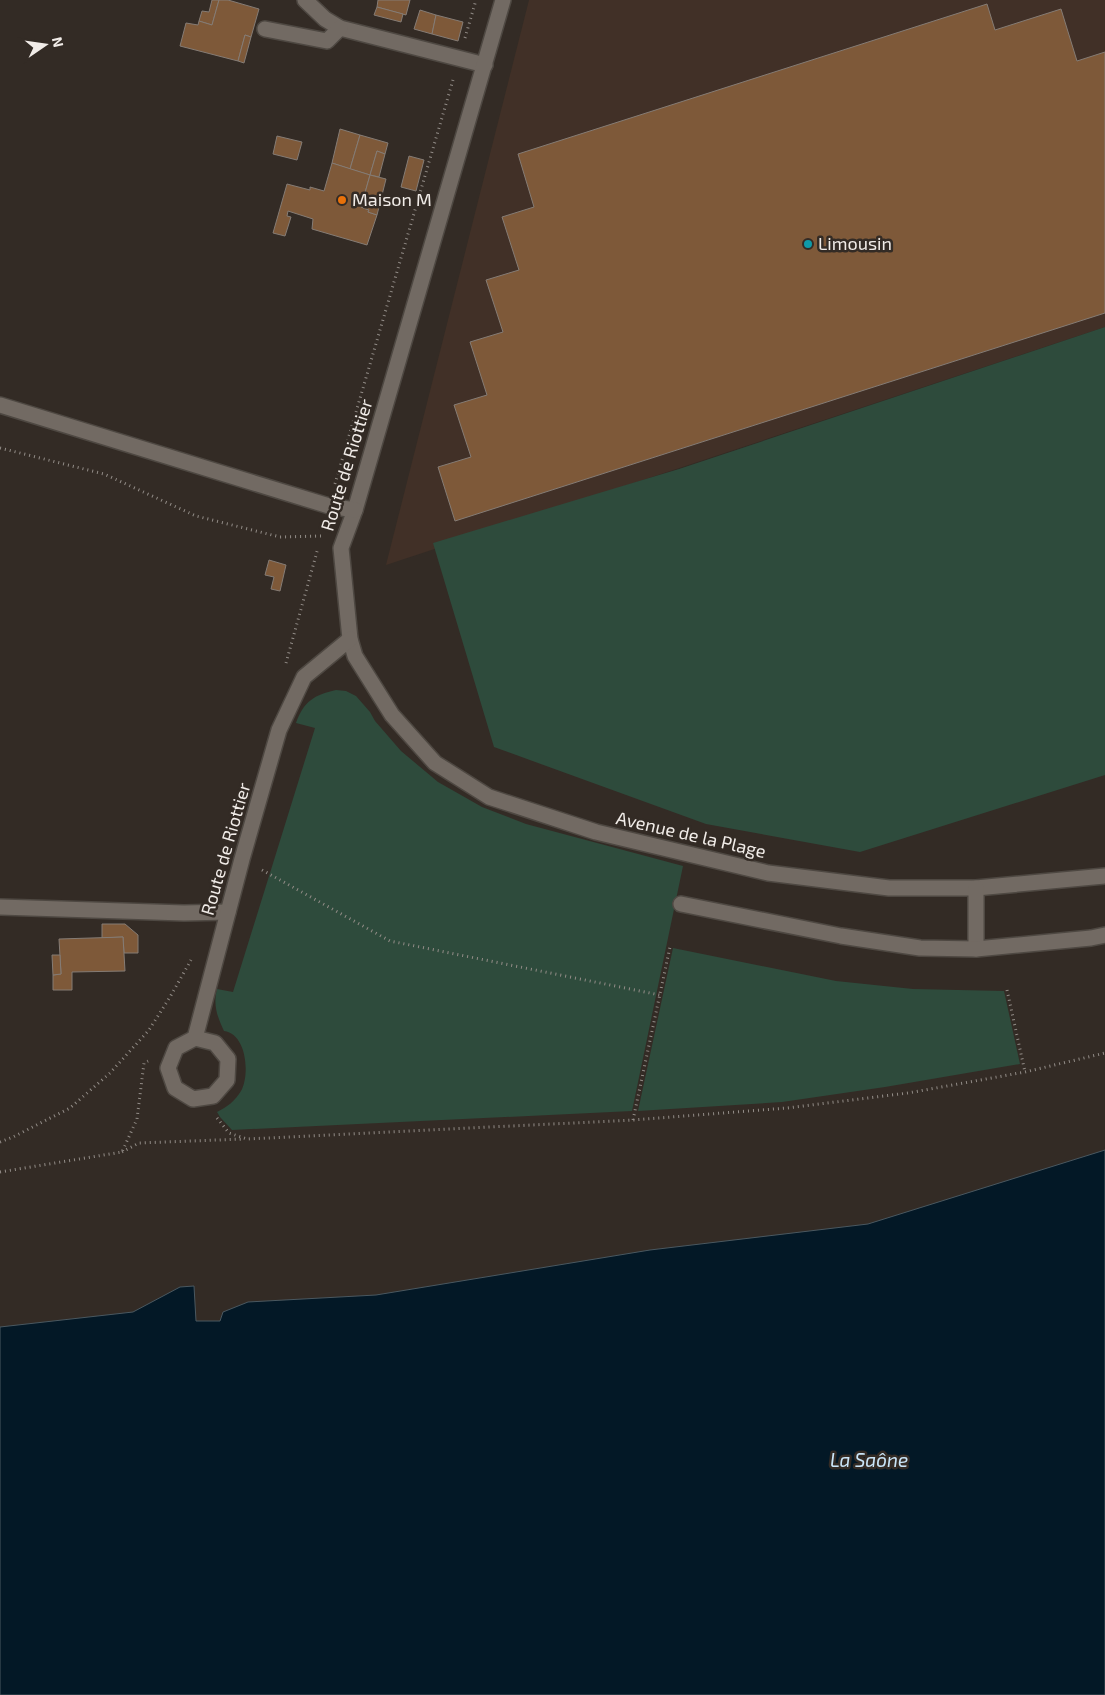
<svg xmlns="http://www.w3.org/2000/svg" width="1105" height="1695" font-family="'Exo 2',sans-serif">
	<style>
		.industrial { fill: #413027 }
		.green { fill: #2e4b3c }
		.water { fill: #031826; stroke: #4a5860 }
		.building { fill: #7e5939; stroke: #857c75 }
		.lines { fill: none; stroke-linecap: round; stroke-linejoin: round }
		.minor-casing { stroke: #4e4842; stroke-width: 18 }
		.path { stroke: #938d88; stroke-width: 3; stroke-dasharray: 1 4; stroke-linecap: butt }
		.minor { stroke: #726a63; stroke-width: 15 }
		.food-dot { fill: #e8710a; stroke: #332b25; stroke-width: 2 }
		.culture-dot { fill: #0f9aa8; stroke: #332b25; stroke-width: 2 }
		.labels { text-anchor: middle; stroke-width: 5; stroke-linejoin: round; paint-order: stroke }
		.poi-label { font-size: 18px; fill: #f1ece8; stroke: #332b25; text-anchor: start }
		.street-label { font-size: 18px; fill: #f1ece8; stroke: #332b25 }
		.water-label { font-size: 19px; font-style: italic; fill: #cae5f8; stroke: #332b25 }
	</style>
	<rect width="100%" height="100%" fill="#332b25"/>
	<path class="industrial" d="M529,0H1105V327L386,565Z"/>
	<g class="green">
		<path d="M1105,327V775L860,852L706,824L494,747L433,543L679,469Z"/>
		<path d="M336,690L346,691L356,696L370,712L375,721L401,751L438,782L482,807L526,824L683,866L632,1111L232,1130L220,1117L217,1112C227,1107 235,1101 241,1091C250,1075 247,1034 224,1031C217,1016 213,1005 217,989L233,992L315,728L296,723C304,701 314,695 336,690Z"/>
		<path d="M673,948L836,981L913,989L1004,991L1020,1064L885,1087L782,1102L638,1111Z"/>
	</g>
	<path class="water" d="M1105,1150V1695H0V1327L133,1312L180,1287L194,1286L196,1321H220L223,1312L248,1302L376,1295L650,1250L868,1224Z"/>
	<g class="building">
		<path d="M212,0H219L212,25L199,21L202,11L209,12Z"/>
		<path d="M219,0H228L259,9L251,37L245,35L238,61L180,46L186,23L198,25L199,21L212,25Z"/>
		<path d="M378,0H410L406,15L377,7Z"/>
		<path d="M987,4L995,30L1061,9L1077,61L1105,52V313L455,521L438,467L471,457L454,405L487,395L470,342L503,332L486,280L519,270L502,217L534,207L518,154Z"/>
		<path d="M377,7L403,14L401,22L374,15Z"/>
		<path d="M420,10L436,15L432,34L414,29Z"/>
		<path d="M436,15L463,22L458,41L432,34Z"/>
		<path d="M245,35L251,37L244,63L238,61Z"/>
		<path d="M340,129L360,135L350,169L332,163Z"/>
		<path d="M360,135L388,143L385,154L377,151L370,175L350,169Z"/>
		<path d="M277,136L302,142L297,160L273,154Z"/>
		<path d="M377,151L385,154L379,177L370,175Z"/>
		<path d="M409,156L424,160L416,191L401,187Z"/>
		<path d="M332,163L370,175L361,207L369,210L368,212L377,215L367,245L312,229L313,219L288,211L287,216L291,217L285,236L273,233L287,184L310,190V187L324,191Z"/>
		<path d="M370,175L386,179L377,215L368,212L369,210L361,207Z"/>
		<path d="M269,560L286,565L280,591L271,589L274,577L265,575Z"/>
		<path d="M102,924H125L138,935V953H124L123,937L102,938Z"/>
		<path d="M123,937L125,971L72,972V990H53V975L61,974L59,939Z"/>
		<path d="M52,955H60L61,974L53,975Z"/>
	</g>
	<g class="lines">
		<defs>
			<g id="minor">
				<path d="M305,0L325,19L340,28L485,65"/>
				<path d="M503,0L355,510L341,548L350,639L355,656L392,715L435,763L489,797L596,832L768,873L889,888H976L1105,876"/>
				<path d="M265,29L327,41L340,28"/>
				<path d="M0,405L329,506L355,510"/>
				<path d="M976,888V949"/>
				<path d="M681,904L841,936L920,948L976,949L1091,938L1105,935"/>
				<path d="M0,907L184,913L228,912"/>
				<path d="M195,1038L215,1043L228,1059L227,1080L213,1096L193,1099L175,1088L168,1068L176,1048L195,1038L242,859L279,730L304,677L350,639"/>
			</g>
		</defs>
		<use href="#minor" class="minor-casing"/>
		<g class="path">
			<path d="M465,38L476,0"/>
			<path d="M0,448L104,474L196,516L280,537L321,536"/>
			<path d="M335,484L453,80"/>
			<path d="M286,663L318,548"/>
			<path d="M262,870L390,941L660,995"/>
			<path d="M1007,990L1025,1072"/>
			<path d="M217,1118L229,1133L247,1139L633,1120L787,1108L908,1093L1025,1072L1105,1053"/>
			<path d="M633,1120L670,947"/>
			<path d="M0,1142L13,1137L70,1108L110,1073L149,1030L170,997L191,960"/>
			<path d="M122,1152L139,1143L244,1139"/>
			<path d="M0,1172L122,1152L137,1119L144,1063L148,1061"/>
		</g>
		<use href="#minor" class="minor"/>
	</g>
	<circle class="food-dot" cx="342" cy="200" r="5"/>
	<circle class="culture-dot" cx="808" cy="244" r="5"/>
	<g class="labels">
		<g class="poi-label">
			<text x="352" y="206">Maison M</text>
			<text x="818" y="250">Limousin</text>
		</g>
		<g class="street-label">
			<text transform="translate(347 465) rotate(-73)" y="6">Route de Riottier</text>
			<text transform="translate(691 835) rotate(13)" y="6">Avenue de la Plage</text>
			<text transform="translate(226 849) rotate(-74)" y="6">Route de Riottier</text>
		</g>
		<g class="water-label">
			<text x="869" y="1467">La Saône</text>
		</g>
	</g>
	<g transform="translate(45 45) rotate(77)" stroke="#332b25" stroke-width="4" paint-order="stroke">
	<path d="M0-4L9 19L0 12L-9 19Z" fill="#f1ece8"/>
	<text y="-8" font-size="14" font-weight="bold" text-anchor="middle" fill="#f1ece8">N</text>
	</g>
</svg>
